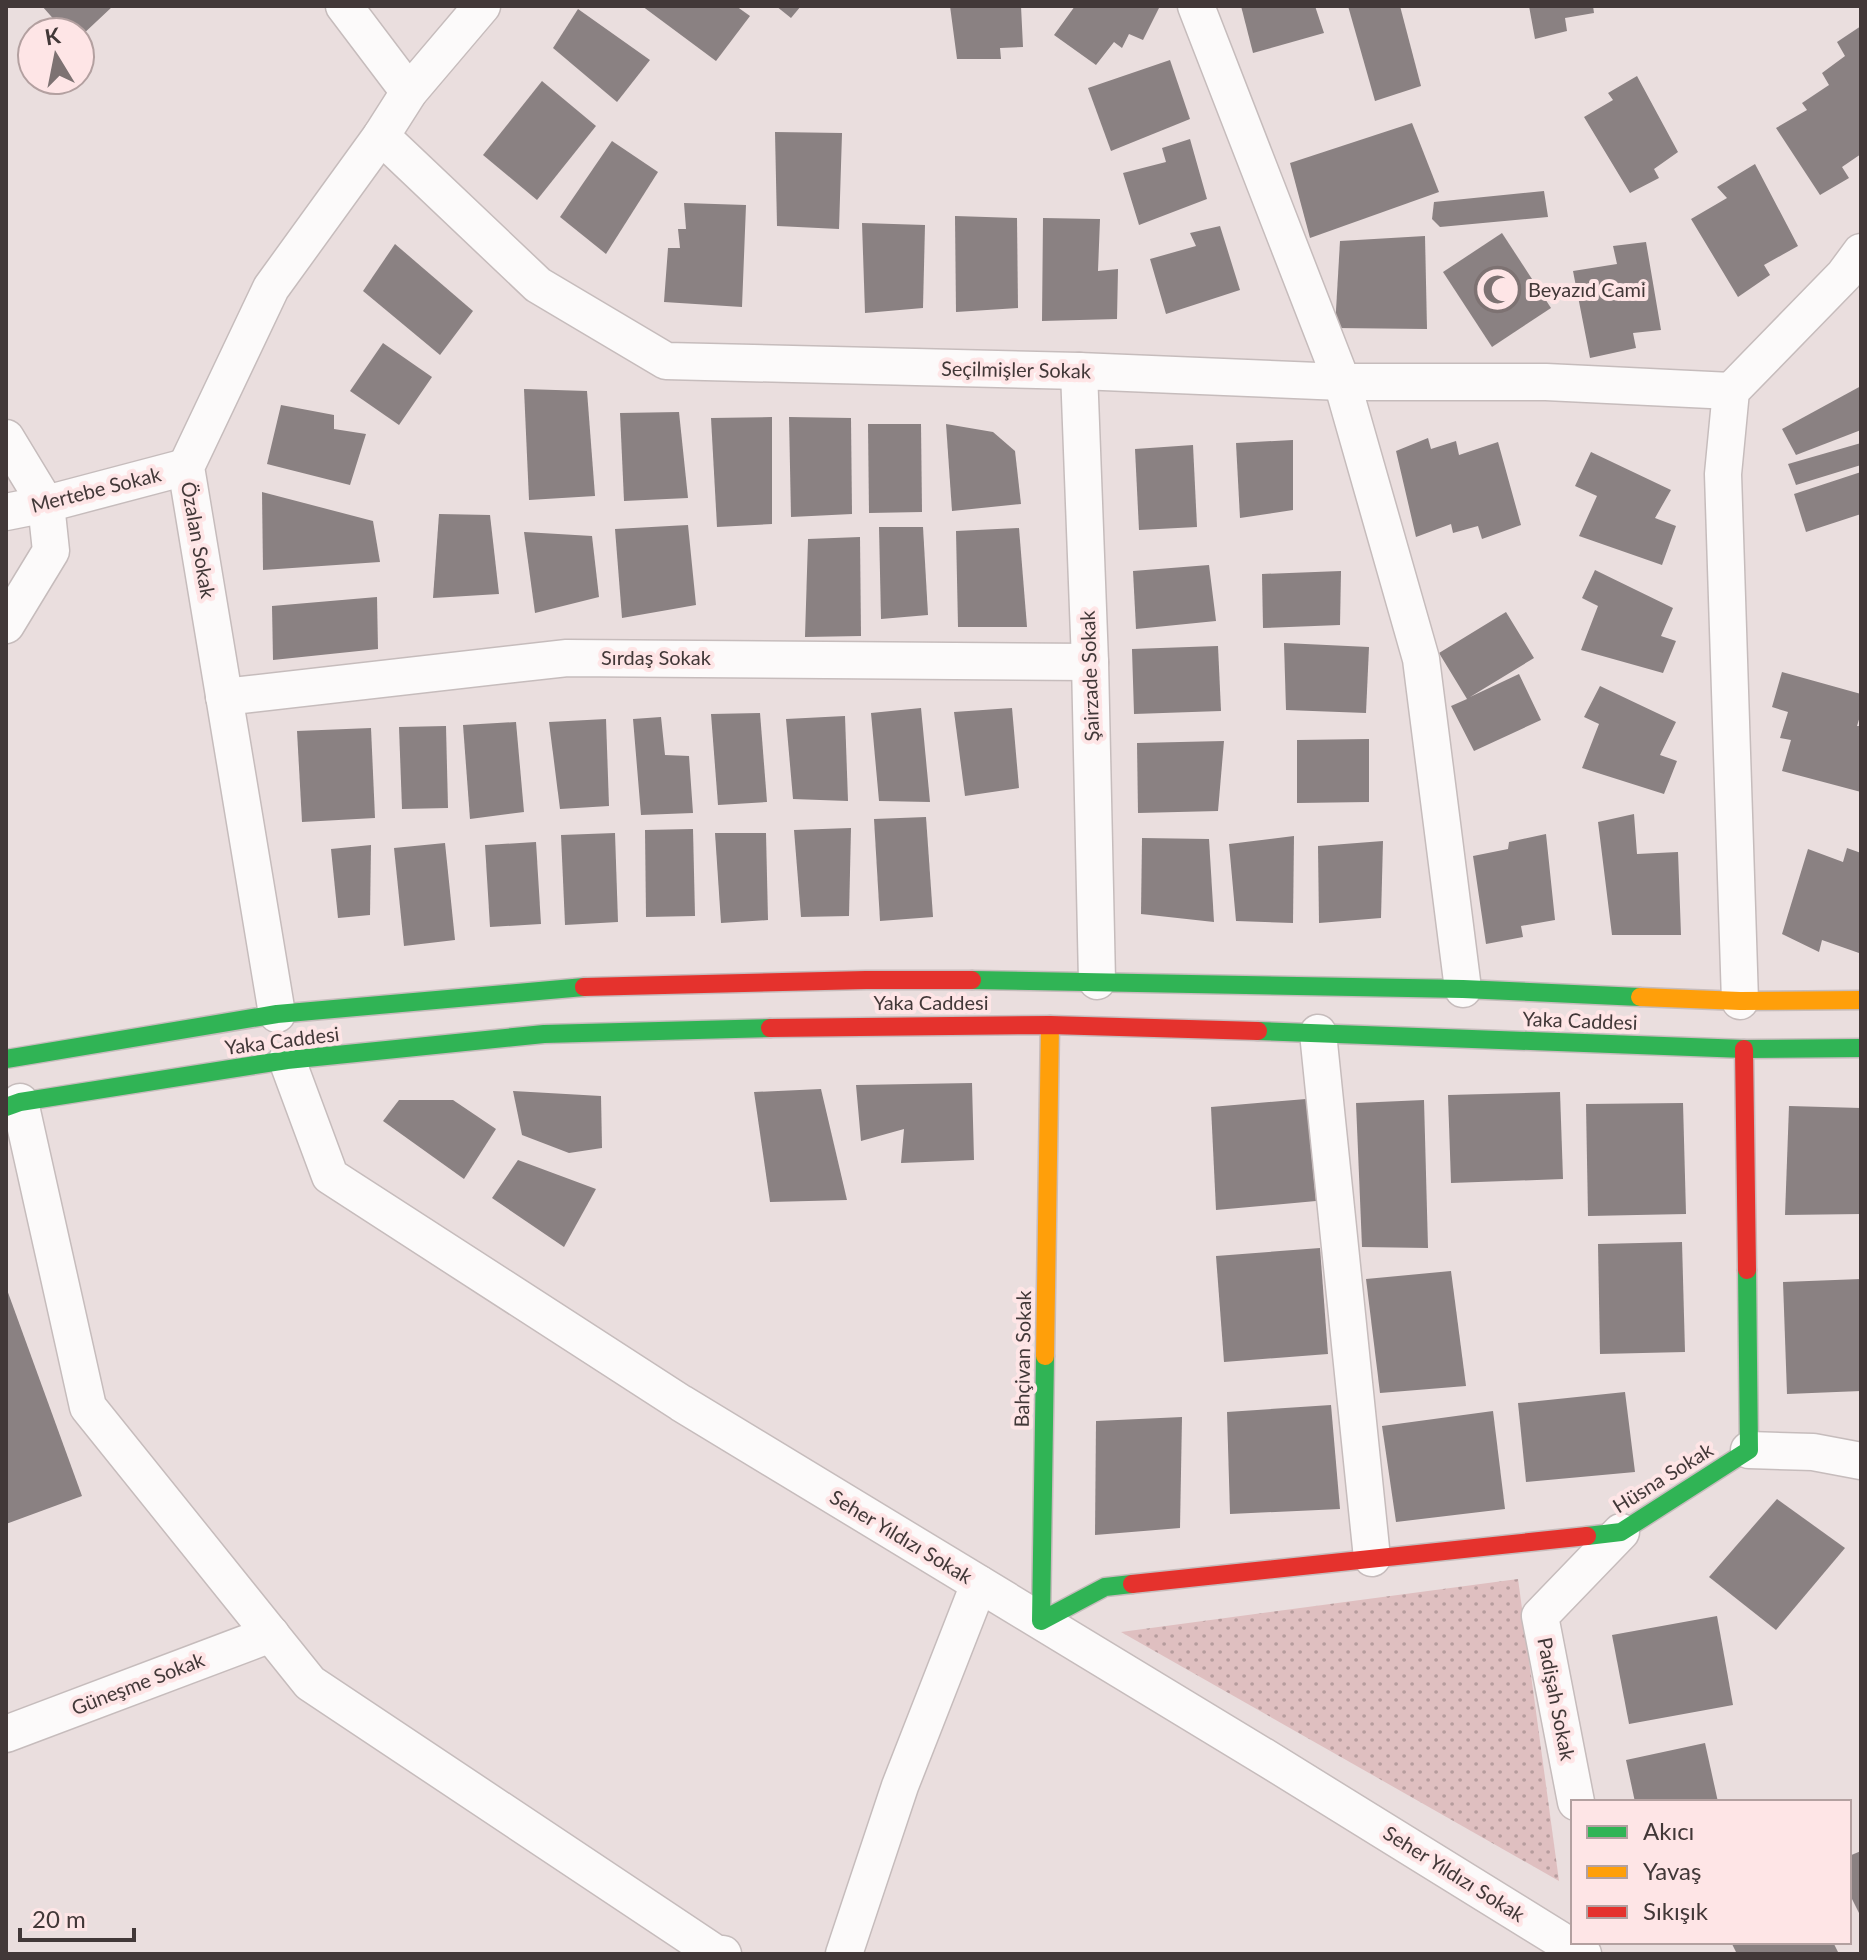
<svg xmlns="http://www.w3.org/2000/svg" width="1867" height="1960" font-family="Lato,sans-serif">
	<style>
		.grass { fill: url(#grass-dots) }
		.building { fill: #8a8182 }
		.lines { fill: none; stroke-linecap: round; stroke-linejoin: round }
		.street-casing { stroke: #c6bcbc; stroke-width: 39 }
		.fast-casing { stroke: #c6bcbc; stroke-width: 21 }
		.slow-casing { stroke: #c6bcbc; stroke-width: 21 }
		.jam-casing { stroke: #c6bcbc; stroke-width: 21 }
		.street { stroke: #fcfafa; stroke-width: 36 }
		.fast { stroke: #30b455; stroke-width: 18 }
		.slow { stroke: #ff9f0a; stroke-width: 18 }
		.jam { stroke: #e5322d; stroke-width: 18 }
		.labels { text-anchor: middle; stroke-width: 8; stroke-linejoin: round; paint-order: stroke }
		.poi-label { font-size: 20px; fill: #423838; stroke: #fee5e6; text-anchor: start }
		.street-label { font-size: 20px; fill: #423838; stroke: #fee5e6 }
	</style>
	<defs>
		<pattern id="grass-dots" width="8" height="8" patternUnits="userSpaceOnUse" patternTransform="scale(2)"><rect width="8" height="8" fill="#dfbfc0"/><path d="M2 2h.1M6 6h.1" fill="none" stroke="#b69c9d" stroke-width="1.8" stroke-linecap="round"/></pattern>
	</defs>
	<rect width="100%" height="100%" fill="#eadede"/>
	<path class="grass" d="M1518,1579L1559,1881L1121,1632Z"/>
	<g class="building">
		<path d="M42,6H113L80,37V32H65Z"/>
		<path d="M642,6H736L750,16L716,61Z"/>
		<path d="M776,6H801L791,18Z"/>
		<path d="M950,6H1021L1023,47L1000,48L1001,59H957Z"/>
		<path d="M1075,6H1160L1143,40L1129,34L1122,48L1114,42L1096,65L1054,35Z"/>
		<path d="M1241,6H1315L1324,33L1253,53Z"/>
		<path d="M1348,6H1400L1421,86L1375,101Z"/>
		<path d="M1529,6H1593L1594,13L1565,18L1567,31L1535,39Z"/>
		<path d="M578,9L650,60L617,102L553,48Z"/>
		<path d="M1861,26V154L1842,167L1849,178L1820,195L1776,128L1807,110L1802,103L1829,85L1822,73L1845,56L1837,42Z"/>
		<path d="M1170,60L1190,119L1111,151L1088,88Z"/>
		<path d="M1637,76L1678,152L1654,169L1659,178L1630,193L1584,117L1613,100L1608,93Z"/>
		<path d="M542,81L596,126L537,200L483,155Z"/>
		<path d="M1412,123L1439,192L1310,238L1290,163Z"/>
		<path d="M775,132L842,133L839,229L777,226Z"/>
		<path d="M1190,139L1207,199L1139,225L1123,173L1166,162L1162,148Z"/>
		<path d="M612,141L658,172L606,254L560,217Z"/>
		<path d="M1755,164L1798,246L1764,265L1770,275L1738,297L1691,219L1727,198L1717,187Z"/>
		<path d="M1544,191L1548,217L1440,227L1432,219L1434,202Z"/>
		<path d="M684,203L746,205L742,307L664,302L668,248H680L678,229H686Z"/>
		<path d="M955,216L1017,218L1018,308L956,312Z"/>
		<path d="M1043,218L1100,219L1098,271L1118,269L1117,319L1042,321Z"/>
		<path d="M862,223L925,225L923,308L865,313Z"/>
		<path d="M1220,226L1240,290L1166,314L1150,259L1196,246L1190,233Z"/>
		<path d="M1502,233L1551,308L1492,347L1443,272Z"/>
		<path d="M1425,236L1427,329L1335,328L1340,241Z"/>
		<path d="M1646,242L1661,330L1633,333L1636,348L1590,358L1573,271L1617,264L1613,246Z"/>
		<path d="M395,244L473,311L440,355L363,291Z"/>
		<path d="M383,343L432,377L399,425L350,391Z"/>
		<path d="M1861,386V430L1796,455L1782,429Z"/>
		<path d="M524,389L587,391L595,496L529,500Z"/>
		<path d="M281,405L334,415V429L366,434L350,485L267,464Z"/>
		<path d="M679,412L688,498L624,501L620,413Z"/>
		<path d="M772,417V524L717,527L711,418Z"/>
		<path d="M789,417L851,418L852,514L791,517Z"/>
		<path d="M868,424H921L922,512L869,513Z"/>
		<path d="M946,424L993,432L1015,451L1021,504L952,511Z"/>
		<path d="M1428,438L1431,449L1456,441L1459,455L1498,442L1521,525L1482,539L1478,526L1453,533L1451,524L1416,537L1396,451Z"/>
		<path d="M1293,440V510L1240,518L1236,443Z"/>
		<path d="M1861,443V465L1796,485L1788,464Z"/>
		<path d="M1193,445L1197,527L1139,530L1135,449Z"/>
		<path d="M1591,452L1671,490L1655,518L1676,526L1662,565L1579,536L1597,496L1575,486Z"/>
		<path d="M1861,472V514L1806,532L1794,494Z"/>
		<path d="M262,492L373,521L380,562L263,570Z"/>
		<path d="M439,514L490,515L499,594L433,598Z"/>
		<path d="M688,525L696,605L622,618L615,529Z"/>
		<path d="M879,527H923L928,615L881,619Z"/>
		<path d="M1019,528L1027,627H958L956,531Z"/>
		<path d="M524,532L592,536L599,597L535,613Z"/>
		<path d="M860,537L861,636L805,637L808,539Z"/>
		<path d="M1209,565L1216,621L1136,629L1133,571Z"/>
		<path d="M1595,570L1673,608L1661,636L1676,641L1663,673L1581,650L1598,606L1582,598Z"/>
		<path d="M1341,571L1340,625L1263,628L1262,574Z"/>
		<path d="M377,597L378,649L273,660L272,606Z"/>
		<path d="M1506,612L1534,658L1470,697L1519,674L1541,720L1474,751L1451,706L1467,699L1439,653Z"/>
		<path d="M1284,643L1369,647L1366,713L1286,710Z"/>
		<path d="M1218,646L1221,711L1134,714L1132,649Z"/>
		<path d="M1782,672L1861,694V713L1857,726H1861V792L1782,771L1791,740L1780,738L1788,712L1772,707Z"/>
		<path d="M1600,686L1676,722L1660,755L1677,761L1664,794L1582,768L1599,724L1584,717Z"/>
		<path d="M921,708L930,802L879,801L871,713Z"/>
		<path d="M1012,708L1019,788L965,796L954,712Z"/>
		<path d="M760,713L767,802L718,805L711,714Z"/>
		<path d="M845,716L848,801L793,799L786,719Z"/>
		<path d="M661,717L665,755L689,756L693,813L641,815L633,719Z"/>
		<path d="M606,719L609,806L560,809L549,722Z"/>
		<path d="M516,722L524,812L470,819L463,725Z"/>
		<path d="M446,726L448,808L402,809L399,727Z"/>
		<path d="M371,728L375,818L302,822L297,731Z"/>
		<path d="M1369,739V802L1297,803V740Z"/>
		<path d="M1224,741L1218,811L1138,813L1137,743Z"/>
		<path d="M1634,814L1637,854L1678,852L1681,935H1612L1598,822Z"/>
		<path d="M926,817L933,917L880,921L874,819Z"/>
		<path d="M851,828L849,916L801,917L794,830Z"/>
		<path d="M693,829L695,916L646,917L645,830Z"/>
		<path d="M615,833L618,922L565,925L561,835Z"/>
		<path d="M715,833H766L768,920L721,923Z"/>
		<path d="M1546,834L1555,920L1521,926L1523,937L1486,944L1473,856L1508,849L1509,842Z"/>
		<path d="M1294,836L1293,923L1236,921L1229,844Z"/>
		<path d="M1142,838L1209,839L1214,922L1141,914Z"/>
		<path d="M1383,841L1381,918L1319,923L1318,846Z"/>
		<path d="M536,842L541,924L490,927L485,845Z"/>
		<path d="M445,843L455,940L404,946L394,848Z"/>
		<path d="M371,845L370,915L338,918L331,849Z"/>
		<path d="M1847,848L1861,853L1859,953L1822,940L1819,952L1782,934L1808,849L1843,862Z"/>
		<path d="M972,1083L974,1160L901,1163L904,1129L861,1141L856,1085Z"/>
		<path d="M821,1089L847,1200L770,1202L754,1092Z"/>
		<path d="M513,1091L601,1096L602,1148L569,1153L522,1135Z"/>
		<path d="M1560,1092L1563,1179L1451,1183L1448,1095Z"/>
		<path d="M1306,1099L1316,1201L1216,1210L1211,1107Z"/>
		<path d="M399,1100H453L496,1129L464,1179L383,1121Z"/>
		<path d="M1424,1100L1428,1248L1362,1247L1356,1103Z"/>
		<path d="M1683,1103L1686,1214L1588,1216L1586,1104Z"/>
		<path d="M1789,1106L1861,1108V1214L1785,1215Z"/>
		<path d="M518,1160L596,1189L564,1247L492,1198Z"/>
		<path d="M1682,1242L1685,1352L1600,1354L1598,1244Z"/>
		<path d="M1320,1248L1328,1354L1224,1362L1216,1256Z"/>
		<path d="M1451,1271L1466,1386L1380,1393L1366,1279Z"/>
		<path d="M1861,1279V1391L1787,1394L1783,1282Z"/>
		<path d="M6,1287L82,1496L6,1524Z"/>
		<path d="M1625,1392L1635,1472L1526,1482L1518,1403Z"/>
		<path d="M1331,1405L1340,1509L1230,1514L1227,1412Z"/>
		<path d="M1493,1411L1505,1509L1396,1522L1382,1426Z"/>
		<path d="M1182,1417L1180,1528L1095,1535L1096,1421Z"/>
		<path d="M1777,1499L1845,1548L1776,1630L1709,1577Z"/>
		<path d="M1717,1616L1733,1705L1629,1724L1612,1635Z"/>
		<path d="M1705,1743L1718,1802H1635L1626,1760Z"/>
		<path d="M1861,1851V1917L1849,1893V1856Z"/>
		<path d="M1731,1942H1833L1839,1954H1737Z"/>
	</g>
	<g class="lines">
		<defs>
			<g id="street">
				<path d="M344,6L409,92"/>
				<path d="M1196,6L1342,382L1421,659L1463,989"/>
				<path d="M381,136L538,285L666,361L1079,371L1342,382H1546L1731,391"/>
				<path d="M1079,371L1090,662L1097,981"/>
				<path d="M6,438L46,504L51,551L6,625"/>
				<path d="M6,512L46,504L186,467"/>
				<path d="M224,697L567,658L1090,662"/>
				<path d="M1740,1001L1723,474L1731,391L1844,275L1861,252"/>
				<path d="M277,1014L186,467L271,288L381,136L409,92L482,6"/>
				<path d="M1318,1033L1372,1558"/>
				<path d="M287,1060L330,1176L681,1403L1263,1756L1583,1954"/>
				<path d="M20,1102L88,1407L310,1683L715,1953L723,1954"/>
				<path d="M1749,1450L1813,1452L1861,1461"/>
				<path d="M6,1734L271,1634"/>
				<path d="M1576,1802L1540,1616L1621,1532"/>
				<path d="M844,1954L900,1786L979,1584"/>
			</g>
			<g id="fast">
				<path d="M972,980L1463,989L1640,997"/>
				<path d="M1258,1031L1744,1049L1861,1048"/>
				<path d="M6,1059L277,1014L584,987"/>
				<path d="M6,1107L20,1102L287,1060L544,1034L770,1028"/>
				<path d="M1045,1356L1041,1621L1105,1587L1132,1584"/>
				<path d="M1587,1536L1621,1532L1749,1450L1747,1270"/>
			</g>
			<g id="slow">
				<path d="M1640,997L1740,1001L1861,1000"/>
				<path d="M1045,1356L1050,1025"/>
			</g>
			<g id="jam">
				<path d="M584,987L866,980H972"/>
				<path d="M770,1028L1050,1025L1258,1031"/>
				<path d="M1744,1049L1747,1270"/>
				<path d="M1132,1584L1587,1536"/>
			</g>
		</defs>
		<use href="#street" class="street-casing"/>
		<use href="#fast" class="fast-casing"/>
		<use href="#slow" class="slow-casing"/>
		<use href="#jam" class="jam-casing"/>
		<use href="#street" class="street"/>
		<use href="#fast" class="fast"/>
		<use href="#slow" class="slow"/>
		<use href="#jam" class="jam"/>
	</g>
	<defs>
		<symbol id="mosque-ring" viewBox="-11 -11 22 22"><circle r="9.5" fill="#fee5e6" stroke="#7d7272" stroke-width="1.5"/><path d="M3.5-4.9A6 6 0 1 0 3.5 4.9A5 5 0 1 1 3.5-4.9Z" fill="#7d7272"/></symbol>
	</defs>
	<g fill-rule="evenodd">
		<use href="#mosque-ring" x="1472" y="264" width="51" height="51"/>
	</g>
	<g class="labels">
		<g class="poi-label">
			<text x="1528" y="297">Beyazıd Cami</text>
		</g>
		<g class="street-label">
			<text transform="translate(1016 370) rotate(1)" y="7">Seçilmişler Sokak</text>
			<text transform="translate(96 490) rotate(-14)" y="7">Mertebe Sokak</text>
			<text transform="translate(198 540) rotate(80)" y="7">Özalan Sokak</text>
			<text x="656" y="665">Sırdaş Sokak</text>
			<text transform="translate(1090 676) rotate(-92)" y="7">Şairzade Sokak</text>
			<text x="931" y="1010">Yaka Caddesi</text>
			<text transform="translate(1580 1021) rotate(2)" y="7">Yaka Caddesi</text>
			<text transform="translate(282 1041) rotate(-7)" y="7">Yaka Caddesi</text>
			<text transform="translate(1023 1359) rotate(-89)" y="7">Bahçivan Sokak</text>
			<text transform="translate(1663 1478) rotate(-32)" y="7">Hüsna Sokak</text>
			<text transform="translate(901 1537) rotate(31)" y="7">Seher Yıldızı Sokak</text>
			<text transform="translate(138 1684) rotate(-21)" y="7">Güneşme Sokak</text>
			<text transform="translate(1556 1699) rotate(79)" y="7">Padişah Sokak</text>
			<text transform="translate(1454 1874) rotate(32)" y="7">Seher Yıldızı Sokak</text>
		</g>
	</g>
	<rect width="1867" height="1960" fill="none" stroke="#423838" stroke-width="16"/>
	<rect x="1571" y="1800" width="280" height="144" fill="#fee5e6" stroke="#b3a0a0" stroke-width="2"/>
	<rect x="1587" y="1826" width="40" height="12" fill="#30b455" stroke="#b3a0a0" stroke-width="2"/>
	<text x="1643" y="1840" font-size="24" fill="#423838">Akıcı</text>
	<rect x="1587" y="1866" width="40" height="12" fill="#ff9f0a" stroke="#b3a0a0" stroke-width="2"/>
	<text x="1643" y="1880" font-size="24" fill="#423838">Yavaş</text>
	<rect x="1587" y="1906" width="40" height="12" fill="#e5322d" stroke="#b3a0a0" stroke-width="2"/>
	<text x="1643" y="1920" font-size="24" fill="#423838">Sıkışık</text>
	<g transform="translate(56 56) rotate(350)"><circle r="38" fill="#fee5e6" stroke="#b3a0a0" stroke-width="2"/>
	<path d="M0-6L14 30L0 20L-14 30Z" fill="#7d7272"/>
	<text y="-12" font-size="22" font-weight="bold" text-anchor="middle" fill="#423838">K</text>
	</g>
	<path d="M20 1928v12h114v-12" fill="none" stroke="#423838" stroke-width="4"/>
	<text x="32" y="1928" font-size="24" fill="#423838" stroke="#fee5e6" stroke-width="6" paint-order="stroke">20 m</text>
</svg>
